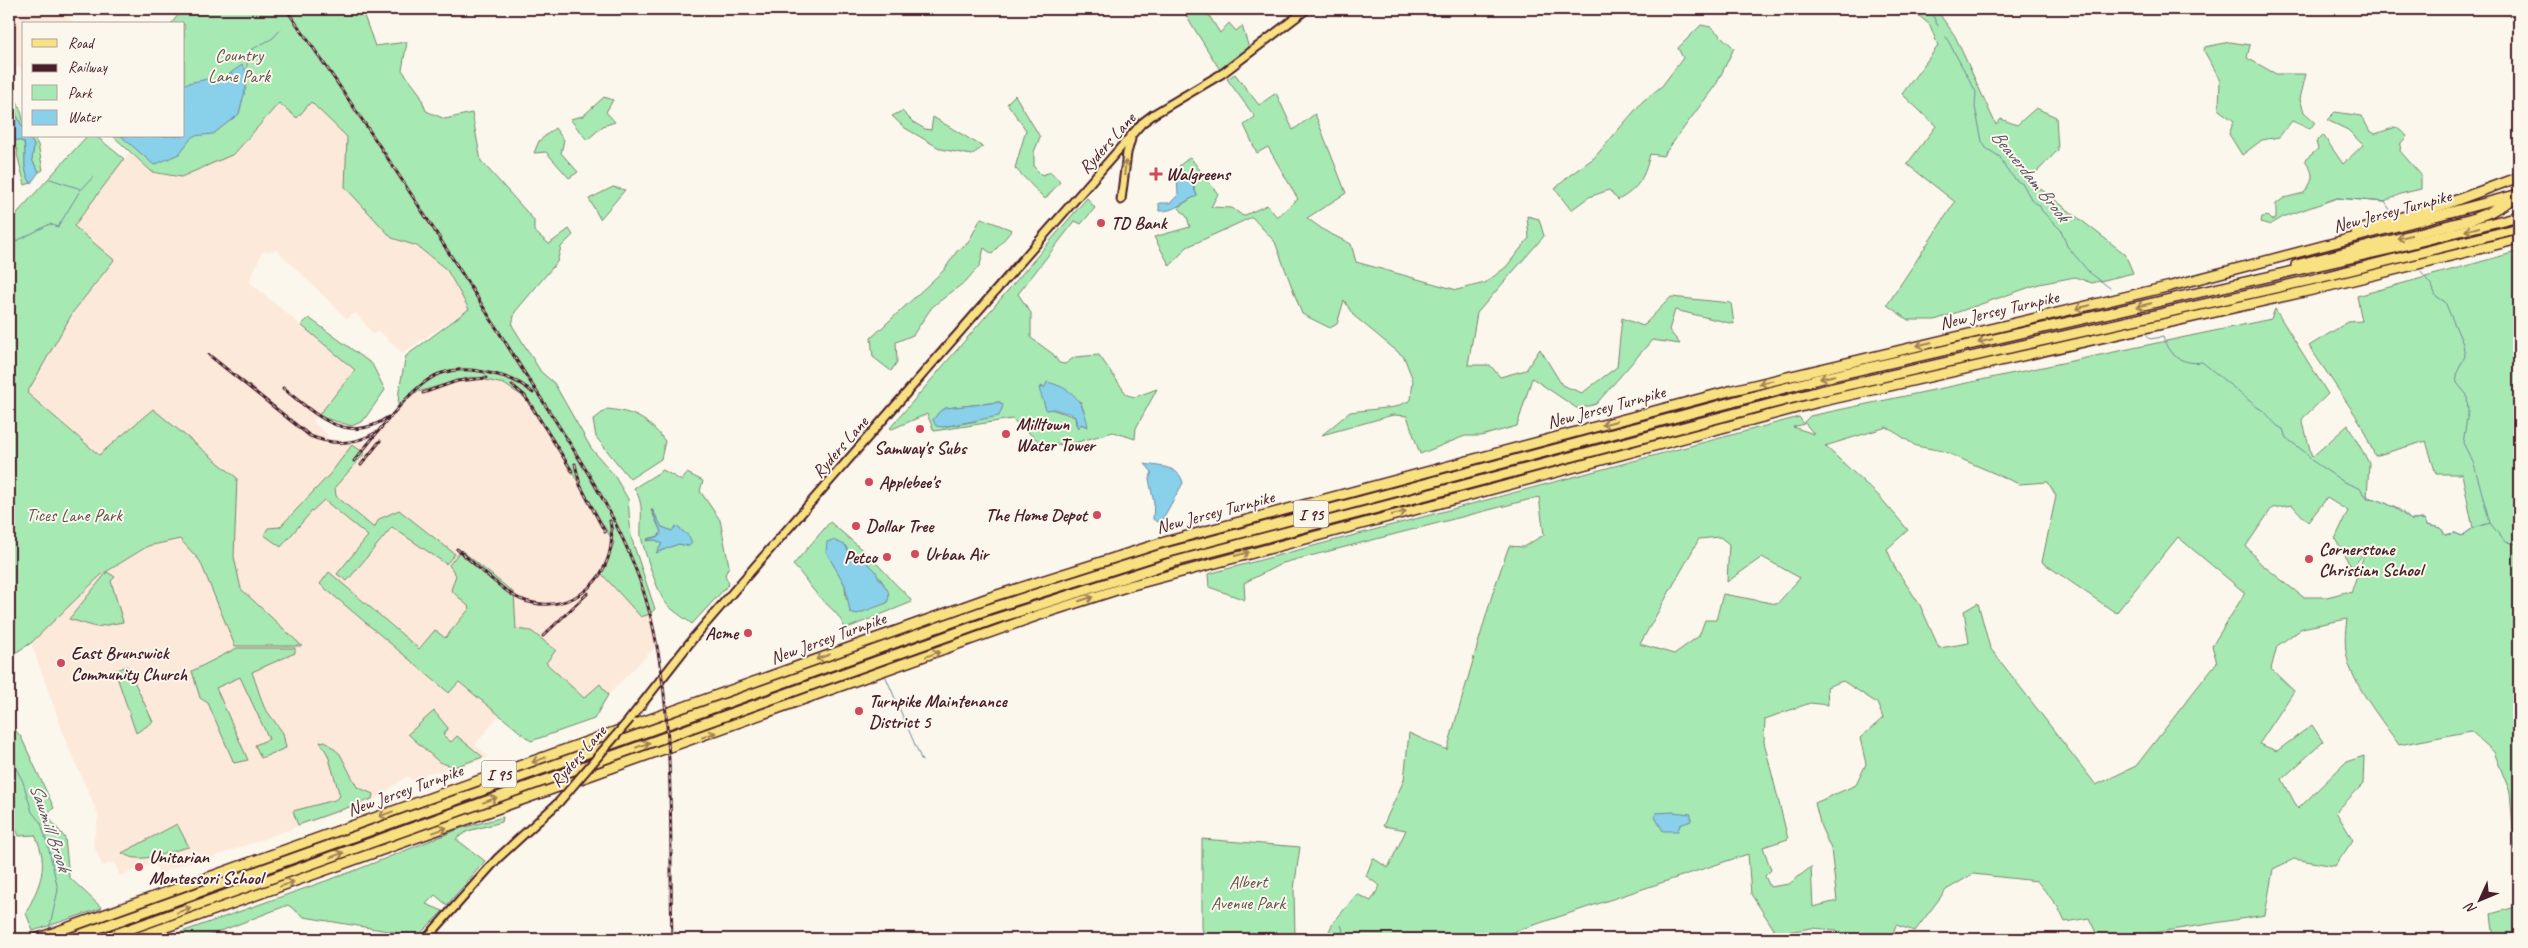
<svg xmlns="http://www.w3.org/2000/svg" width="2528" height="948" font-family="Caveat,sans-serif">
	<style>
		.built { fill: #fce9d9 }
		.green { fill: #a7e9b2; stroke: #78846e; fill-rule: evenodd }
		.water { fill: #89d0eb; stroke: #70899e }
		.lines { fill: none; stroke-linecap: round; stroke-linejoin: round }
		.stream { stroke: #70899e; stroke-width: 1 }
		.major-casing { stroke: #4a1f2b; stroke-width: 11 }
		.highway-casing { stroke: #4a1f2b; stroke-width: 12 }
		.major { stroke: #f8e181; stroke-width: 7 }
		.highway { stroke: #f8e181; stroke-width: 9 }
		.rail-casing { stroke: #4a1f2b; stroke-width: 3 }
		.rail { stroke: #fbf7ec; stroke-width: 1; stroke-dasharray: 4; stroke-linecap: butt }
		.major-bridge-casing { stroke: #4a1f2b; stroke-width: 11; stroke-linecap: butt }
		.major-bridge { stroke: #f8e181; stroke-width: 7 }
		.oneway { stroke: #a18056 }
		.poi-dot { fill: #d1495b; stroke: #fbf7ec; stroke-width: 2 }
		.labels { text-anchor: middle; stroke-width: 4; stroke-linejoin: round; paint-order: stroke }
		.shield { fill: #fbf7ec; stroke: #7f6065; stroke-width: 1 }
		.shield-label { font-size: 16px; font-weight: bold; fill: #4a1f2b }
		.park-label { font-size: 18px; fill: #61524d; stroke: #fbf7ec }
		.street-label { font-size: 18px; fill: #4a1f2b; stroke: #fbf7ec }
		.poi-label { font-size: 18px; font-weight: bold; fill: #4a1f2b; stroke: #fbf7ec; text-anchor: start }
		.water-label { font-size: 19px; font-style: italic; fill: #5d5465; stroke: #fbf7ec }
	</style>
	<rect width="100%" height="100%" fill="#fbf7ec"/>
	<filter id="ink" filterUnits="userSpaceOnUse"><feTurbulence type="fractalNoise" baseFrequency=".02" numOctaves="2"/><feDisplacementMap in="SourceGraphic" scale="10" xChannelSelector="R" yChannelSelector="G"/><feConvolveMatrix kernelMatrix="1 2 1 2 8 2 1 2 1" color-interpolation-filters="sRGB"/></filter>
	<g filter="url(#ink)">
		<g class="built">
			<path d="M9,9H57L75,24H24V72L9,59Z"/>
			<path d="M311,101L347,137L345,154L392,238L417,246L447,270L469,309L402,353L379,331L373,334L356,313L347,319L277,250L262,252L249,282L355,370L313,422L328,435L325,445L370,441L410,394L471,377L504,384L530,401L614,544L601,573L641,617L650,614L656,646L608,695L600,684L584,698L546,662L555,651L531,631L516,629L515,617L461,550L449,565L457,575L470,608L444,638L449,693L458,681L499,715L475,745L488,757L458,768L427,773L418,785L407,776L375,799L199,862H189L159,874L155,863L120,876L114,862L102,866L93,843L99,816L68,746L31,643L101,575L148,546L180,539L200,561L235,646H301L241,589L234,557L237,478L99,455L27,393L73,312L114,260L74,226L129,153L152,172L234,154L279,102Z"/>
		</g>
		<g class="green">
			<path d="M183,9H364L363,13L375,46L407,42L402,70L420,94L426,111L445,119L472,113L481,161L534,220V231L549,244L569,229L573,235L561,247L557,262L515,312L512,325L541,372L554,383L591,448L614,475L628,499L631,537L655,609L650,614L641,617L601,573L614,543L530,401L504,384L471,377L410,394L398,407L399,390L406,356L469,309L447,270L417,246L392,238L345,187L347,137L311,102L297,118L279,103L234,154L181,177L152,172L113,136H184V24H171Z"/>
			<path d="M1182,9H1205L1220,33L1229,23L1236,31L1242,26L1249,48L1220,70Z"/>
			<path d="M1911,9H1936L1955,36L1996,125L2001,119L2017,125L2036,108L2056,117L2058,150L2029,180L2125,254L2133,273L2092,283L2075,277L2039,284L1935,320H1908L1887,305L1955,202L1907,164L1936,126L1902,94L1938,46L1930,25Z"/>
			<path d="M1701,25L1711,27L1734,48L1717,83L1663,156L1650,154C1645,176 1639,189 1618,200L1609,190L1589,197L1571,210L1555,189L1570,175L1594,158L1643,101L1662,86L1683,58L1678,48Z"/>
			<path d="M2230,42L2250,45L2247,58L2276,74H2306L2300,99L2304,112L2315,122L2310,129L2292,121L2279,137L2262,140L2242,155L2229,134L2234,121L2219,110L2220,79L2204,51L2205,47Z"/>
			<path d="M1235,74L1259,105L1276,93L1293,130L1315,114L1346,193L1307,218L1325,231L1351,244L1356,262L1457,290L1485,283L1506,267L1529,238L1527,216L1539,219L1544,236L1477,313L1468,365H1490L1500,377L1526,370L1540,349L1562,385L1582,393L1617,367L1622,318L1643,326L1671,297L1731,303L1734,324L1675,310L1669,330L1680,344L1652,340L1596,404L1578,409L1532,378L1517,426L1481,436H1465L1420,454L1407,416L1393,415L1322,435L1350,412L1395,407L1411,400L1413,380L1404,357L1353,315L1344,300L1337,324L1330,328L1302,314L1275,242L1252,217L1187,247L1170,266L1154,237L1190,227L1187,217L1178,207L1197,195L1191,181L1179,166L1190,157L1218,194L1211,207L1232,208L1243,216L1267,205L1277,217L1298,199L1268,147L1257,153L1244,125L1255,117L1227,79Z"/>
			<path d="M9,91C19,98 24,119 24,130L11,105Z"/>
			<path d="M1015,95L1040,137L1034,152V167L1042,175L1051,172L1060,182L1045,199L1015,168L1026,130L1007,103Z"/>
			<path d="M604,97L613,100L606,112L615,122L603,126L587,140L570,119L583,116Z"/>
			<path d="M902,111L913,122L925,129L931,130L933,117L983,147L971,155L941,149L905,128L892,116Z"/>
			<path d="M2335,112L2362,116L2369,130L2375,134L2396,127L2407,136L2401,143L2400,151L2421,175V189L2400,194L2385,202L2337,198L2283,217L2270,225L2261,222L2262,217L2267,216L2271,220L2276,218V204L2284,198L2304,193C2314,179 2315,175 2305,160L2318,149L2316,142L2323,135L2343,164L2363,145L2348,130L2327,120Z"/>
			<path d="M555,128L564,140L561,153L578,172L569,178L546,152L534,153L539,141Z"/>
			<path d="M28,136H33L38,145L43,170L39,172L32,160L34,145Z"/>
			<path d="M87,136H96L124,159L74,226L114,260L73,312L27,393L99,455L153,409L237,478L234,557L241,589L302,646H235L200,561L180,539L148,546L101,575L31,643L15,653L9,648V222Z"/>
			<path d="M9,138L24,142C27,159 21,167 31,183L25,185L17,154L18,149L9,151Z"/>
			<path d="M613,187L625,190L600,219L589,199Z"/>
			<path d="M1087,198L1095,208L1081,224L1075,221L1018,294L1031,313V338L1053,354L1059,363L1065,364L1075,357L1099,355L1127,395L1135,397L1157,389L1136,428L1135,439L1113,432L1067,445L1041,443L1012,419L934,431L927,414L892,429L890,428ZM1041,386L1081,402L1087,427L1081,424L1076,425L1075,417L1045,407ZM999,402L1003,404L977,421L943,427L933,420L940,411L946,408Z"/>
			<path d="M981,218L1012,230L992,254L984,248L980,265L966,281L932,307L913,335L896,342L897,362L891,371L873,357L871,338L944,270L957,251L968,243Z"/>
			<path d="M2516,252L2519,258V851H2515L2510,792L2494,752L2471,731L2399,745C2383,722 2355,687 2348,661C2344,648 2345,632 2347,619L2302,628L2277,646L2271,669L2294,691L2259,744L2277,751L2312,725L2323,742L2282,779L2298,809L2346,762L2364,756L2363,784L2336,812L2353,840L2335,866L2294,859L2273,869L2265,915L2115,939H2099L2089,918L2065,922L2058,907L2037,881L1973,874L1946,890L1915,931L1896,925L1891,939H1839L1837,930L1811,928L1777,934L1751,894L1748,854L1492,939H1325L1333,923L1357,894L1371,901L1380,886L1366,876L1373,858L1388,868L1406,830L1383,826L1404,780L1409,733L1447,750L1493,592L1509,546L1523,547L1544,535L1539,497L1283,563L1244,583L1245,600L1209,587L1208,574L1799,417L1804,424L1793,427L1814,434L1804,422L1810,416L2271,319L2275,309L2328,394L2302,419L2312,457L2348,425L2369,463L2367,498C2383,498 2399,511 2411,520L2424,519L2427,525L2441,528L2445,535L2455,533L2462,536L2473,528L2462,474H2436L2426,441L2375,456L2360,422L2309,346L2348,322L2362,321L2357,296ZM1887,427L1916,446L1943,451L2019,484L2048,482L2056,496L2042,562L2116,613L2178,537L2245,593L2212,646L2217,662L2136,766L2096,785L1990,648L1978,603L1964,611L1969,643L1939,648L1920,605L1894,566L1887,549L1908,530L1879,496L1825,446ZM2327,498L2348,511L2335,539L2352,568L2365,552L2351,593L2346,592L2327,597H2303L2260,563L2246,546L2272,508L2292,505L2308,522ZM1720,537L1729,544L1727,582L1762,557L1800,578L1777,604L1723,594L1716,620H1705L1699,636L1674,654L1640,644L1699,539ZM1843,681L1877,703L1883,718L1860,738L1866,764L1856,785L1815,803L1821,827L1831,849L1837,901L1813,907L1811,867L1789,884L1770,887L1765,876L1771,870L1763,847L1788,839L1764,742L1765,719L1810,703L1828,705L1827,687Z"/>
			<path d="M309,318L372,364L385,390L363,421L352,426L318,416L355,370L301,325Z"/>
			<path d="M607,409C635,412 648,419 665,441L661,459L630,479L596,437L593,420Z"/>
			<path d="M352,445L365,453L335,487L336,496L374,528L379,519L399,510L455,554L446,564L392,527L347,581L337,574L368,536L324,500L311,512L281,547L264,535L268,528L280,527L330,474Z"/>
			<path d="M663,470L682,481L687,473L703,481L700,491L720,520L729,566L725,575L729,584L692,624C683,617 671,610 665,602C658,593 643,548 641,536C640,519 645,504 634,488ZM651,510L662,527L672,531L676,527L689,546L678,544L657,552L662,544L656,540L647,539L659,536L661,532Z"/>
			<path d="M830,522C851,540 873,558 891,579C898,588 906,592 912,602L845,629C839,611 826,606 815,592C807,583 802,573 793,565ZM850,551L851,556C869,568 891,580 887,603L846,599L845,585L830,557Z"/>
			<path d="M461,550L514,593L516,629L531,631L556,650L546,663L584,698L600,684L608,695L594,719L531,741L459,682L449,693L320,584L329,572L419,649L435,630L445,638L470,608L451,590L456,575L449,565Z"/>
			<path d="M107,572L115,577L111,581L123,622L96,627L69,619Z"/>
			<path d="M237,648H295V653L252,672L264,707L283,733L286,748L261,758L255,745L269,739L240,677L216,688L248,760L234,763L208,703L200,698L192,671Z"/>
			<path d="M127,666L153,722L136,733L115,671Z"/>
			<path d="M434,711L448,728L443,735L451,742L457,736L483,757L454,767L439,762L408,734Z"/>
			<path d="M9,722L21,737L54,808L46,814L65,838L69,877L102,908L33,931L26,913C40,884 50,867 35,835L19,836L9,812Z"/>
			<path d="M325,741L340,754L357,787L373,794L372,799L298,825L293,811L335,800L340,796L328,755L320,742Z"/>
			<path d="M503,817L502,822L468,831L456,839L485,861L447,905L435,895L426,904L443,911L418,936L304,917L288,905L200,939H162L351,872L462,828Z"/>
			<path d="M177,824L189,847C168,851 141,866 122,853Z"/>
			<path d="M1202,839L1300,847L1294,889L1295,939H1205L1202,928Z"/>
			<path d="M2519,906V939L2494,938L2491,914Z"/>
		</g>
		<g class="water">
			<path d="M242,65L246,71L247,83L239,114L213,134L193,136L179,154L154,165L121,136H184V84L207,79L215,84Z"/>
			<path d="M9,100L24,130V136H28L34,145L32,160L39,172L31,183C21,167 27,159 24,142L9,138Z"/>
			<path d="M1177,176L1191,181L1197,196C1183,201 1175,212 1159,211V203H1170L1178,195Z"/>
			<path d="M1047,382C1073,388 1084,402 1088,427L1081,424L1078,429C1076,425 1077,420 1075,417C1071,412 1060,412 1055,409L1046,410C1044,402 1041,396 1039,388L1045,387Z"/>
			<path d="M1000,402L1003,406L999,416L943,427L936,426L933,420L940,411L946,408Z"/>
			<path d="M1145,464C1159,467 1179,465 1183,483L1162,520L1157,522L1153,519L1154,503L1149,479L1152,472Z"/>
			<path d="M652,509L662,527L672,531L676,526L689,536L692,543L689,546L678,544L656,553L662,544L656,540L647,541V540L659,536L661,532Z"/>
			<path d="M833,540L845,545L851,556L863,559L876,571C878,584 894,587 887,603L857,614L850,612L845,585L826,552L827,542Z"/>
			<path d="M1673,812L1691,814V821L1680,825L1678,831H1663L1655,817L1656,813Z"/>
		</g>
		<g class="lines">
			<g class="stream">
				<path d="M1926,9L1933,16L1938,26"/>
				<path d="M1946,37L1976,92L1975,107L1982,141L1986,148L2000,157L2006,169L2017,181L2023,184L2032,201L2039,205L2042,211L2061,230L2067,246L2089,272L2110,288"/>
				<path d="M246,71L249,51L273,38L282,28"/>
				<path d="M82,189L93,177"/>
				<path d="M2337,198L2385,202L2392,213"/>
				<path d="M9,250L15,242L50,224L58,227L81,189L50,179"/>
				<path d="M2421,272L2432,286L2436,296L2445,302L2463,344L2465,356L2456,375L2457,383L2467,395L2468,412L2463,443L2474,464L2490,523"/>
				<path d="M2147,335L2150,339L2163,337C2168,356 2184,365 2202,362L2257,407C2271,414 2272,425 2283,429L2286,438L2305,452L2311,460L2344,482L2361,489L2363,494L2373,499"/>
				<path d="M2381,501L2400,510L2411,520L2424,519L2427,525L2441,528L2445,535L2455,533L2462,536L2473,528L2490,523L2505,542L2519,544"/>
				<path d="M869,628L872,636"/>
				<path d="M885,675L922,761"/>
				<path d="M9,754L23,782L32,812L41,823L49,850L58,890L49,930"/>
				<path d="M1337,939L1343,930L1341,925"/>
			</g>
			<defs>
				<g id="major">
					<path d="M1121,200L1127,153L1131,139"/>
					<path d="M630,719L695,636L758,563L1142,123L1154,114L1223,73L1307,9"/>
					<path d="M426,939L498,858L559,802"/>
				</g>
				<g id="highway">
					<path d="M2356,231L2446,204L2519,177"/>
					<path d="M2296,265L2472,219L2490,212L2513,199"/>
					<path d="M36,939L991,597L1161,543L1733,390L2171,286L2519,194"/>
					<path d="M68,939L989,609L1162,554L1815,380L2394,248L2519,216"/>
					<path d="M102,939L995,619L1173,562L1816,392L2319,278L2519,228"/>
					<path d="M133,939L1042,614L1129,586L1819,402L2321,288L2519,239"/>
				</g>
			</defs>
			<use href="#major" class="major-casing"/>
			<use href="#highway" class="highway-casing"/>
			<use href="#major" class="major"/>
			<use href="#highway" class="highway"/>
			<defs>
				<g id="rail">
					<path d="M286,9C367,123 443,242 517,361C568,442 628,523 651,618C676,722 669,833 672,939"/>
					<path d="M209,355L310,436C332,445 354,445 375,433"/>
					<path d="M512,385L525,396L572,471"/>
					<path d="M283,388C314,413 347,447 388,417"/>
					<path d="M423,393L457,381L486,378"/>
					<path d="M354,461C374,438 412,384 439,374C455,368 473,369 489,373C505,376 521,381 533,393"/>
					<path d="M575,464L580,485L605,532"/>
					<path d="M361,465L380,441"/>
					<path d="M457,549C473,562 502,591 520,599C572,620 621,574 610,521"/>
					<path d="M543,636L588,593"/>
				</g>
			</defs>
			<use href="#rail" class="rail-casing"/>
			<use href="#rail" class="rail"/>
			<defs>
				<path id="major-bridge" d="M559,802L630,719"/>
			</defs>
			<use href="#major-bridge" class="major-bridge-casing"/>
			<use href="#major-bridge" class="major-bridge"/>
		</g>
		<defs><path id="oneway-shaft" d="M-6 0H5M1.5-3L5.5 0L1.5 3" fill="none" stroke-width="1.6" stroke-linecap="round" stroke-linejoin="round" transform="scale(1.25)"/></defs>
		<g class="oneway">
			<use href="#oneway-shaft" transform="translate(1125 168) rotate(-84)"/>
			<use href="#oneway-shaft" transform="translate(2472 229) rotate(165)"/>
			<use href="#oneway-shaft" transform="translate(2404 237) rotate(165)"/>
			<use href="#oneway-shaft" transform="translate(2144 305) rotate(167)"/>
			<use href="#oneway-shaft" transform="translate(2083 307) rotate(167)"/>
			<use href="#oneway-shaft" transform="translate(1985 341) rotate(167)"/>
			<use href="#oneway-shaft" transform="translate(1924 344) rotate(167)"/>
			<use href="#oneway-shaft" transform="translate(1827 377) rotate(167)"/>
			<use href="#oneway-shaft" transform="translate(1766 382) rotate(166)"/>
			<use href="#oneway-shaft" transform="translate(1609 423) rotate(165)"/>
			<use href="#oneway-shaft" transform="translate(1399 513) rotate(-15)"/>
			<use href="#oneway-shaft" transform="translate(1242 554) rotate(-15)"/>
			<use href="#oneway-shaft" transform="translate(1086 599) rotate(-18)"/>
			<use href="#oneway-shaft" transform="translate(933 654) rotate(-20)"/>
			<use href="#oneway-shaft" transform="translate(823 657) rotate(160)"/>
			<use href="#oneway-shaft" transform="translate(709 735) rotate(-20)"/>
			<use href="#oneway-shaft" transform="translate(643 745) rotate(-20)"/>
			<use href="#oneway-shaft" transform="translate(539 760) rotate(160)"/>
			<use href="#oneway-shaft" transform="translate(490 800) rotate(-20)"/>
			<use href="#oneway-shaft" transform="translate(386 814) rotate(160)"/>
			<use href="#oneway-shaft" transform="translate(440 830) rotate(-20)"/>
			<use href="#oneway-shaft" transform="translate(337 855) rotate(-20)"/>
			<use href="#oneway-shaft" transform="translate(287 884) rotate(-20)"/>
			<use href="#oneway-shaft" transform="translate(184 910) rotate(-20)"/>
		</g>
	</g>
	<g class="poi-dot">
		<path d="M1153.5 166.5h5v5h5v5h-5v5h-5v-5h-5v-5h5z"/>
		<circle cx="1101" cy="223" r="5"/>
		<circle cx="920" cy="429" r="5"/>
		<circle cx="1006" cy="434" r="5"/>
		<circle cx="869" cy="482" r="5"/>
		<circle cx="1097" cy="515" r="5"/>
		<circle cx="856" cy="526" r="5"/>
		<circle cx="915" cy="554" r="5"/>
		<circle cx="887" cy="557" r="5"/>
		<circle cx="2309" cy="559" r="5"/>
		<circle cx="748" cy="633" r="5"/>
		<circle cx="61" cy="663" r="5"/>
		<circle cx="859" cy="711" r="5"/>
		<circle cx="139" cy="867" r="5"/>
	</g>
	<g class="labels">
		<g class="shield">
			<rect x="1293.5" y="500.5" width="35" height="27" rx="4"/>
			<rect x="481.5" y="760.5" width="35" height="27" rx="4"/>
		</g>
		<g class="shield-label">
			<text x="1311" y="520">I 95</text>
			<text x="499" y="780">I 95</text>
		</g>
		<g class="park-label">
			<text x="239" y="61">Country<tspan x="239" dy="21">Lane Park</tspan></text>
			<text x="74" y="521">Tices Lane Park</text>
			<text x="1248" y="888">Albert<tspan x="1248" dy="21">Avenue Park</tspan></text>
		</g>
		<g class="street-label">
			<text transform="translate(1107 143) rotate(-48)" y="6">Ryders Lane</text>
			<text transform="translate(2392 211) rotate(-15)" y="6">New Jersey Turnpike</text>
			<text transform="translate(1999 310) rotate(-13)" y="6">New Jersey Turnpike</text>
			<text transform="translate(1606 407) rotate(-15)" y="6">New Jersey Turnpike</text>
			<text transform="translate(840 447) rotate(-49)" y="6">Ryders Lane</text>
			<text transform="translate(1215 512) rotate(-15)" y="6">New Jersey Turnpike</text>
			<text transform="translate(828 638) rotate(-20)" y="6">New Jersey Turnpike</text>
			<text transform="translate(578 756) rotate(-49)" y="6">Ryders Lane</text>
			<text transform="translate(405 790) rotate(-20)" y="6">New Jersey Turnpike</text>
		</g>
		<g class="poi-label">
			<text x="1166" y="180">Walgreens</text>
			<text x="1111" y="229">TD Bank</text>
			<text x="1016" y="430">Milltown<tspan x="1016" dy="21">Water Tower</tspan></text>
			<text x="920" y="454" text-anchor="middle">Samway's Subs</text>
			<text x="879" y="488">Applebee's</text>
			<text x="1087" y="521" text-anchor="end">The Home Depot</text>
			<text x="866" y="532">Dollar Tree</text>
			<text x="2319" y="555">Cornerstone<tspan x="2319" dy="21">Christian School</tspan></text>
			<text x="925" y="560">Urban Air</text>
			<text x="877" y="563" text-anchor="end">Petco</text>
			<text x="738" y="639" text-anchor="end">Acme</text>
			<text x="71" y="659">East Brunswick<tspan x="71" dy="21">Community Church</tspan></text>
			<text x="869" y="707">Turnpike Maintenance<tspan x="869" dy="21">District 5</tspan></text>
			<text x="149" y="863">Unitarian<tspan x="149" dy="21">Montessori School</tspan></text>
		</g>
		<g class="water-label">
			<text transform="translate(2031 175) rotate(51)" y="7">Beaverdam Brook</text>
			<text transform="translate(51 827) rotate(71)" y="7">Sawmill Brook</text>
		</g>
	</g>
	<rect width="2528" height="948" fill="none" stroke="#fbf7ec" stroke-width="30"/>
	<rect x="15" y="15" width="2498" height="918" fill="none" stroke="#4a1f2b" stroke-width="2" filter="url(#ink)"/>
	<rect x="22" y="22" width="162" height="115" fill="#fbf7ec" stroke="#b4a19f"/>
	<rect x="32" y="39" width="25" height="8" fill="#f8e181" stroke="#b4a19f"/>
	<text x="68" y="48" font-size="15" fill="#4a1f2b">Road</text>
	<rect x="32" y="64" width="25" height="8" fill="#4a1f2b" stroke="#b4a19f"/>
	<text x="68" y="72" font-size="15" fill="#4a1f2b">Railway</text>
	<rect x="32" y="85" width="25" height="15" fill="#a7e9b2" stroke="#b4a19f"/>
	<text x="68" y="98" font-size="15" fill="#4a1f2b">Park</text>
	<rect x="32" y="110" width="25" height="15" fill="#89d0eb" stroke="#b4a19f"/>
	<text x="68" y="122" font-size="15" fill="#4a1f2b">Water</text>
	<g transform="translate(2480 900) rotate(226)" stroke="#fbf7ec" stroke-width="4" paint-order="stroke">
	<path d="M0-4L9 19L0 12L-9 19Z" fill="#4a1f2b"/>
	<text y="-8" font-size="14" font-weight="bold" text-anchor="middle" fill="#4a1f2b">N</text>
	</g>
</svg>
